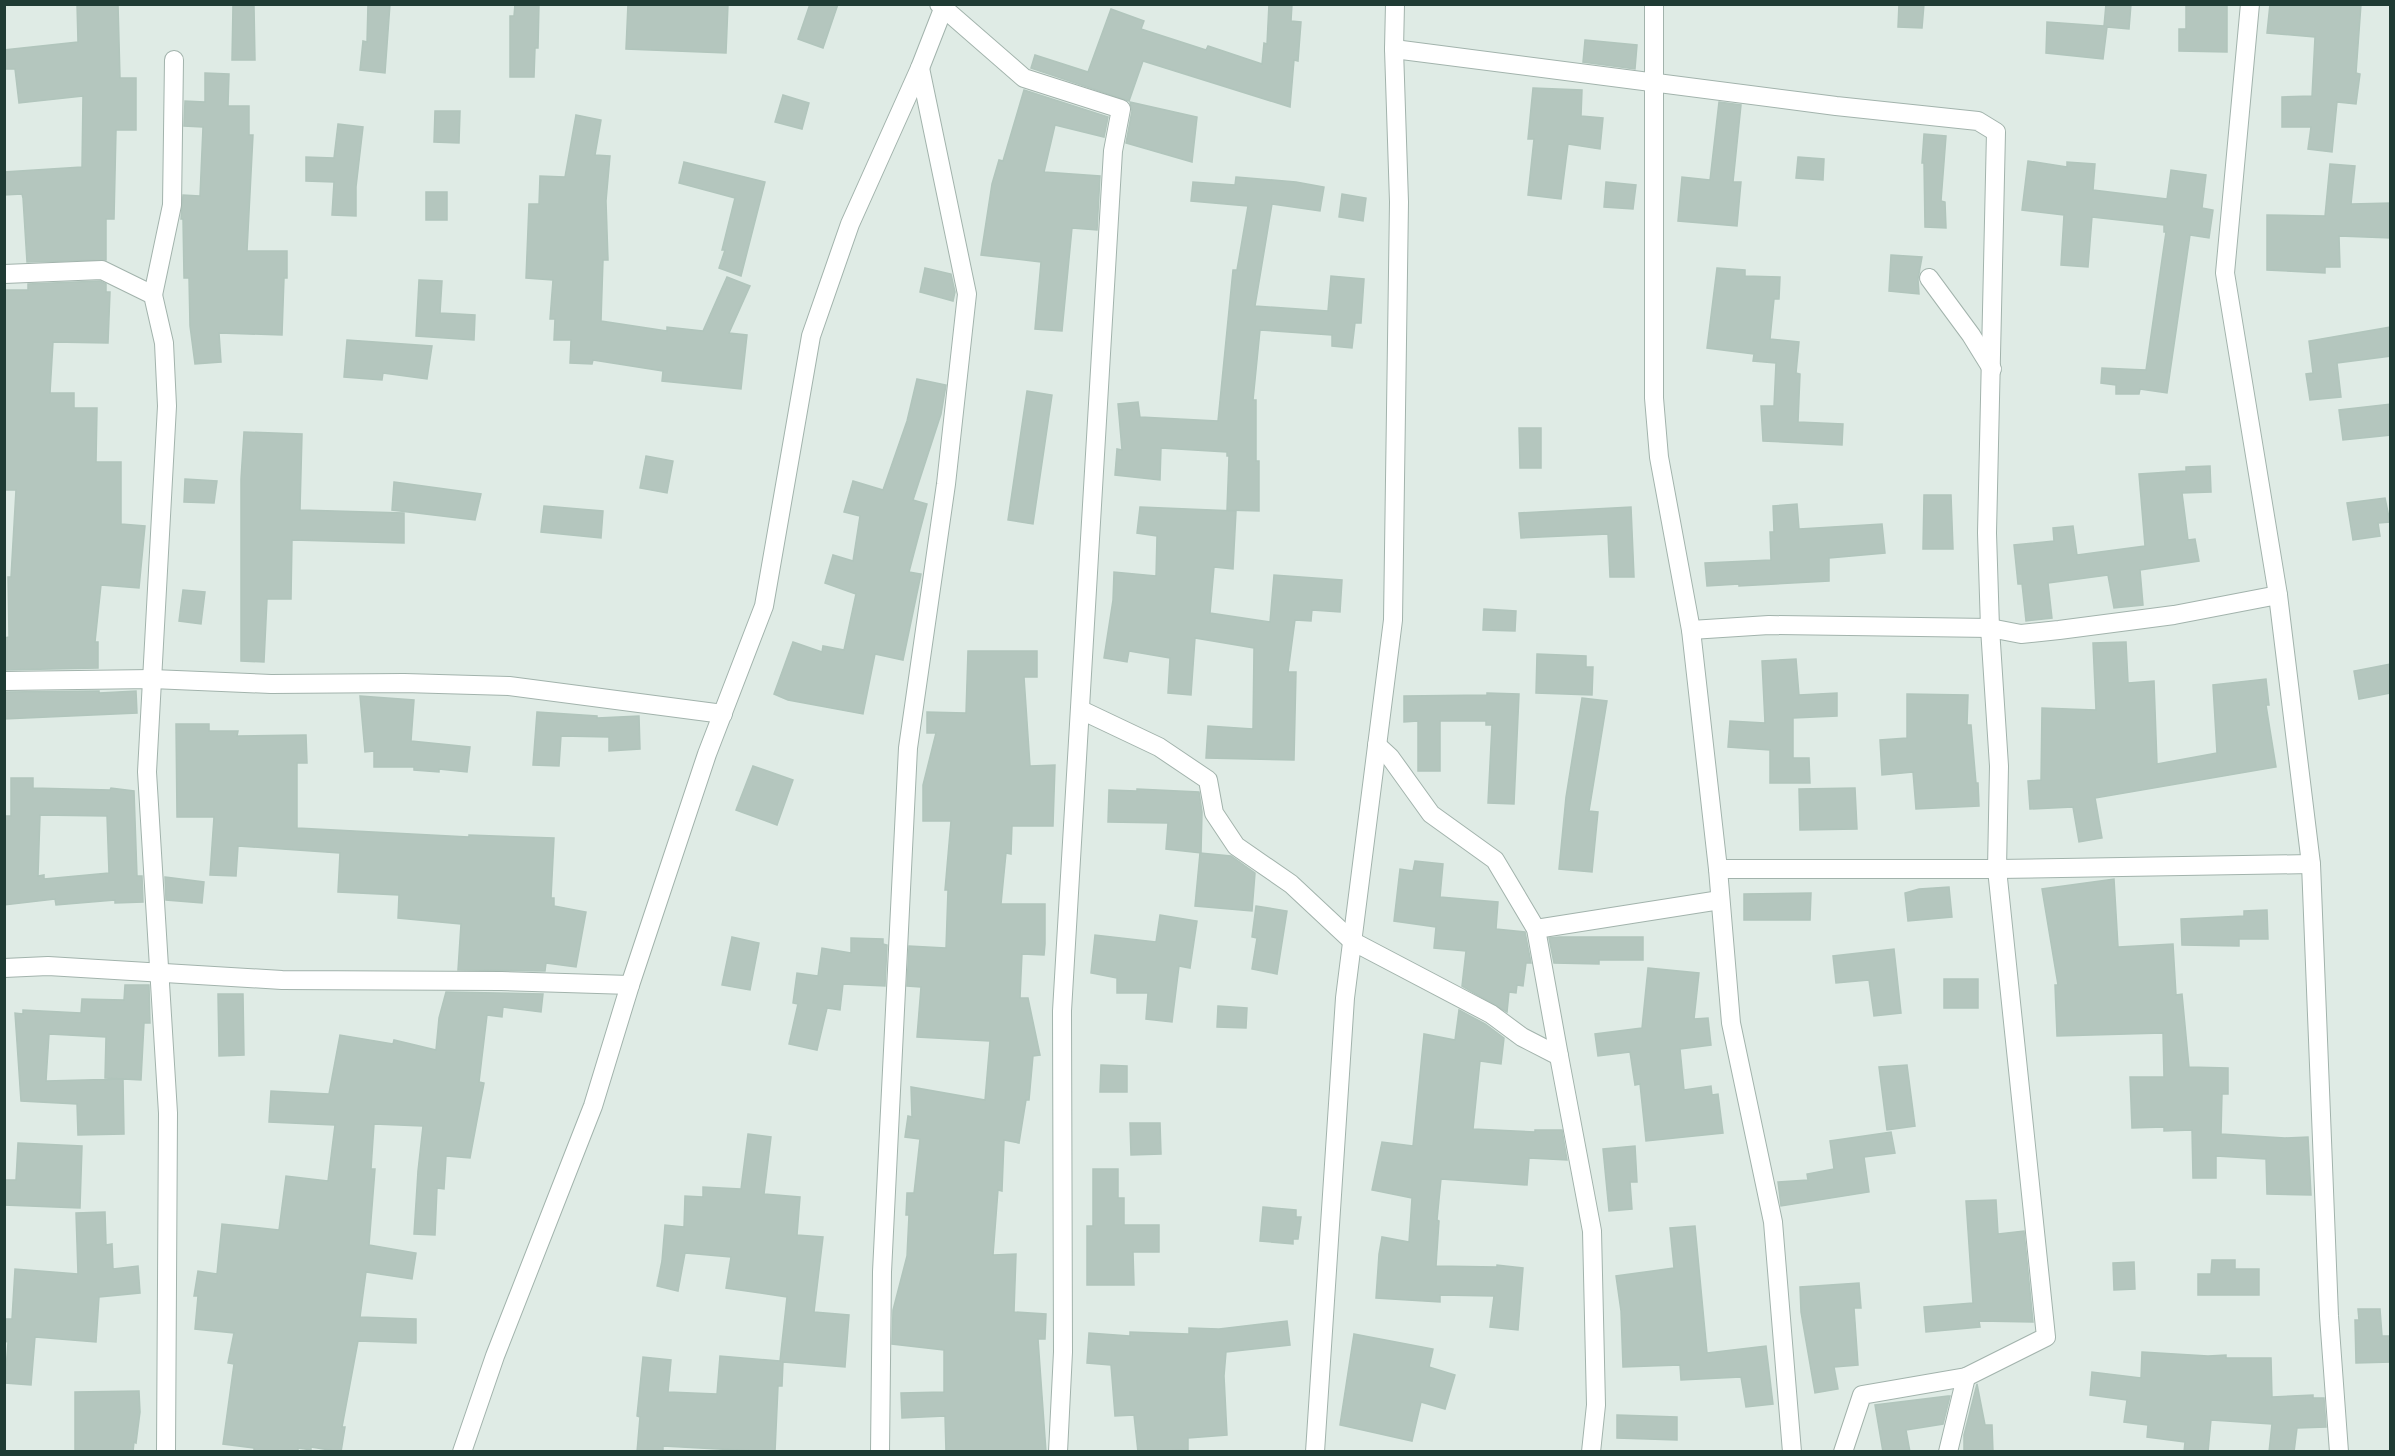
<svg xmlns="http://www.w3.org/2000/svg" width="2395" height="1456" font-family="'PT Sans',sans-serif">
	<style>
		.building { fill: #b4c6be; stroke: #b1c5bc; stroke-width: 1.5; fill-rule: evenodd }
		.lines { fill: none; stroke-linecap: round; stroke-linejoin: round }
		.street-casing { stroke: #a2b3ac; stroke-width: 20 }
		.street { stroke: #fff; stroke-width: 18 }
	</style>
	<rect width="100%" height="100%" fill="#dfebe5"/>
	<g class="building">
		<path d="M77,4H118L120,78H136V130H116L114,219H106V260L27,262L23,198L22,194L4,195V172L82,167L83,96L19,103L15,69H4V50L78,42Z"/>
		<path d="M368,4H390L385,73L360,70L363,41L367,42Z"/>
		<path d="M515,4H539L538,48H535L534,77H510V16H514Z"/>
		<path d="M628,4H728L726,53L626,49Z"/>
		<path d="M810,4H838L823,48L798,39Z"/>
		<path d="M1269,4H1292L1291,21L1301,22L1298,61L1294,60L1290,107L1143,61L1129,101L1031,68L1035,55L1088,72L1111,9L1144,21L1141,29L1206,50L1208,46L1262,64L1264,43L1267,44Z"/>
		<path d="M1899,4H1924L1922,28L1898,27Z"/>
		<path d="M2106,4H2131L2129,29L2107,27L2103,59L2046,53L2047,22L2104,26Z"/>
		<path d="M2186,4H2227V52L2179,51V29H2186Z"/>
		<path d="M2270,4H2361L2356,73L2360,74L2356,104L2337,102L2332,152L2308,149L2311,127H2282V97L2312,96L2315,37L2267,33Z"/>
		<path d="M233,5L254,6L255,60H232Z"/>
		<path d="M1585,40L1637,45L1635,69L1583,62Z"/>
		<path d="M205,73L229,74L228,106H249V135H253L247,251H287V278H284L282,335L219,333L221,362L195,364L190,326L189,278H184L183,219H181L183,195L200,196L203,127L184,126L185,101L205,102Z"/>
		<path d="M1533,88L1582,90L1581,116L1603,118L1600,149L1568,144L1561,199L1528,195L1534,139H1528Z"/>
		<path d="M1024,90L1108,117L1104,137L1055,125L1044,172L1100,176L1097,230L1072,228L1062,331L1035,329L1041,262L981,255L992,184L999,160L1003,161Z"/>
		<path d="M783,95L809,103L802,129L775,122Z"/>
		<path d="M1130,102L1197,117L1192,162L1126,143L1132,111Z"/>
		<path d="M1719,102L1741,105L1733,182H1741L1737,226L1678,221L1682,177L1710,180Z"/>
		<path d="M435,111H460L459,143L434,142Z"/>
		<path d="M576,115L601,120L595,155L610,156L606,201L608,260H603L601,321L667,331V327L703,331L727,277L750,286L729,333L747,335L741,389L662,381L663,371L593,360L592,364L570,363L571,340H554L555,319H550L553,280L526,278L529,204H539L540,176L565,177Z"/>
		<path d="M338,124L363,127L356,187V216L332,215L334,182L306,181V157L334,158Z"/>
		<path d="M1924,134L1946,136L1941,201L1945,202L1946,228L1925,227L1924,163H1922Z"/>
		<path d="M1798,157L1824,159L1823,180L1796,178Z"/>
		<path d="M2028,161L2067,167V162L2095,164L2093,190L2167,199L2171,170L2206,175L2202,208L2213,210L2209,238L2190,235L2167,393L2140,389L2139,394H2116V385L2101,383L2102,368L2146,370L2166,232H2164V225L2092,217L2088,267L2061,265L2064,215L2022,210Z"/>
		<path d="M684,162L765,182L741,276L719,268L725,250H722L735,198L679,183Z"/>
		<path d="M2330,164L2355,166L2351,204L2391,203V238L2339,236L2340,267H2325V273L2267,270V215L2325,216Z"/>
		<path d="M1236,177L1296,182L1324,187L1320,211L1272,204L1255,306L1328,311L1331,276L1364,279L1361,323H1355L1352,348L1332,346V335L1260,330L1253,400H1256V461H1259V511L1227,510L1229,456H1227V452L1161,448L1160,480L1115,475L1117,449L1122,450L1118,404L1138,402L1140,417L1218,421L1233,270H1237L1248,206L1191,201L1193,182L1235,185Z"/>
		<path d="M1606,182L1636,185L1633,209L1604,207Z"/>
		<rect x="426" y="192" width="21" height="28"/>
		<path d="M1342,194L1366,198L1363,221L1339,217Z"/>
		<path d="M1891,255L1922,257L1918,279L1919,294L1889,291Z"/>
		<path d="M925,268L951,274L955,292L953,301L920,292Z"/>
		<path d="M1717,268L1745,270V276L1780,277L1779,299H1774L1770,339L1799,342L1796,373L1800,374L1798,422L1843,424L1842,445L1763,441L1761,406H1774L1776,363L1753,361L1754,354L1707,348Z"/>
		<path d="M419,280L442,281L440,313L475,315L474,340L416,336Z"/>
		<path d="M100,281L106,284V292H110L108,343L53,342L50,393H74V408H97L96,462H121V524L145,526L139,588L101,585L95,642H98V668L4,670V638L9,637L8,577H11L16,490H4V290H28V284Z"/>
		<path d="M2391,327V356L2337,363L2341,397L2310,400L2306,374L2313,373L2309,341Z"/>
		<path d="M347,340L432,346L427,379L383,373L382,380L344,377Z"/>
		<path d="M917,379L946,385L941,414L913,500L927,504L909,572L921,574L903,660L875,654L863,714L788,700L774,694L793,642L822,652L823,646L844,650L856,594L825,583L833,555L853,561L860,516L844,512L853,481L883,490L907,421Z"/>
		<path d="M1027,391L1052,395L1033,524L1008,520Z"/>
		<path d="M2391,404V435L2343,440L2339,410Z"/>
		<path d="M1519,428H1541V468H1520Z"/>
		<path d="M244,432L302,434L300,510L404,513V543L292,540L291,599H267L264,662L241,661V479Z"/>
		<path d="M646,456L673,461L667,493L640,488Z"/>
		<path d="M2210,466L2211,492L2182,493L2188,540L2195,539L2199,561L2140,570L2143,605L2114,608L2108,575L2048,583L2052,618L2026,621L2022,584H2018L2014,545L2054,541L2053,528L2073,526L2077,555L2145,546L2139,474L2186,471V467Z"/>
		<path d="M185,479L217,481L214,503L184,502Z"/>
		<path d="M394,482L481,494L475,520L392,510Z"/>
		<path d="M1924,495H1951L1953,549H1923Z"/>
		<path d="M2385,498L2390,522L2378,523L2380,536L2353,540L2347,503Z"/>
		<path d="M1797,504L1799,529L1882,524L1885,553L1829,558V581L1739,586V584L1707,586L1705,563L1771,560L1770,532H1774L1773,506Z"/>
		<path d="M544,506L603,511L601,538L541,532Z"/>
		<path d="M1140,507L1236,511L1233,569L1214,567L1210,613L1270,622L1274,575L1342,580L1340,612L1312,610L1311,621L1295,620L1288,672H1296L1294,760L1206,758L1208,726L1253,729L1254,648L1195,638L1191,695L1168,693L1170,658L1129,651L1127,662L1104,658L1113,600L1114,572L1156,576L1157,536L1137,533Z"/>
		<path d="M1631,507L1634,577H1610L1608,534L1521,538L1519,513Z"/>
		<path d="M183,590L205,592L201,624L179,621Z"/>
		<path d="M1484,609L1516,611L1515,631L1483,630Z"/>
		<path d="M2126,642L2128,683L2154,681L2157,764L2217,753L2213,685L2266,679L2269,705H2266L2276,767L2095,798L2102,838L2079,842L2073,807L2030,809L2028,781L2041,780L2042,708L2096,710L2093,643Z"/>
		<path d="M968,651H1037V677H1024L1030,766L1055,765L1053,826H1012L1011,854L1006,853L1001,904H1045V944L1044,955L1022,954L1020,998H1028L1040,1055L1033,1056L1029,1100H1026L1019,1143L1004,1140L1002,1191L998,1190L993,1255L1016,1254L1014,1312L1046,1314L1045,1339H1038L1046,1452H946L945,1416L902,1418L901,1393L944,1392V1350L892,1344L893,1310L907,1256L909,1215H906L907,1193H914L920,1139L905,1137L908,1116L912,1117L911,1087L985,1100L990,1041L917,1037L921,987L907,986L909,946L946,948L948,890H945L951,821H923V785L936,733H927V712L966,713Z"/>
		<path d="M1537,654L1586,656V667H1593L1592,695L1536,693Z"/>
		<path d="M1796,659L1799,695L1837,693V716L1793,718V758H1809L1810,783H1770V750L1728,747L1730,721L1765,723L1762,661Z"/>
		<path d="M2391,664V693L2359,699L2354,671Z"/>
		<path d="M99,691V693L136,691L137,713L4,719V692Z"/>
		<path d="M1487,693L1519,694L1514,804L1488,803L1492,725H1486V721H1440V771H1418V721L1404,722V696L1487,695Z"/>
		<path d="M1907,694L1968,695L1967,725H1971L1976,783H1978L1979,806L1916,809L1913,772L1882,775L1880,740L1907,738Z"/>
		<path d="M360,696L414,700L411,741L470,747L467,772L439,769V772L414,770V767H374V751L365,752Z"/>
		<path d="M1582,698L1607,701L1589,811L1598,812L1592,872L1559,869L1566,797Z"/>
		<path d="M537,712L597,716V718L639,716L640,749L609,751V737L561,736L559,766L533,765Z"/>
		<path d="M176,724H209V731H238L237,736L306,735L307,763H297V828L469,837V835L554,838L551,898H554V906L586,912L576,967L546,963L545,971L458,970L461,924L398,918L399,895L338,892L340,853L238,846L236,876L210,875L214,817H177Z"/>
		<path d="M753,766L793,780L777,825L736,810Z"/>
		<path d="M11,778H33V788L110,790L111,788L134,791L137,876H142L143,902L115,903V900L56,905L55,899L4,905V816H11ZM40,815L107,816L109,873L44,879V875L38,876Z"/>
		<path d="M1855,788L1857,829L1800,830L1799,789Z"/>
		<path d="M1137,789L1199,792L1202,812L1201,853L1166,849L1168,823L1108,822L1109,790L1137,791Z"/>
		<path d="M1200,853L1231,856L1255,873L1252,911L1195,906Z"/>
		<path d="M1415,861L1443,864L1440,897L1498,902L1496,929L1525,932L1531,963H1526L1523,986L1517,985L1516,993L1509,992L1507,1012L1462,986L1466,951L1434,948L1436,927L1394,921L1400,869L1413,871Z"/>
		<path d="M165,877L204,882L202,903L166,900Z"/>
		<path d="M2114,879L2118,947L2173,944L2176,995L2182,994L2189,1067L2228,1068V1094H2222L2221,1134L2285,1138L2308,1137L2311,1195L2267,1194L2266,1159L2216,1156V1178H2193L2192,1130L2164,1131V1127L2132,1128L2130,1077H2164L2163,1033L2057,1036L2055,985H2058L2042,889Z"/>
		<path d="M1949,887L1952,917L1908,921L1905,893L1919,889Z"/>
		<path d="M1811,893L1810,920H1744V894Z"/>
		<path d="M1256,906L1287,911L1277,974L1252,969L1257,938L1252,937Z"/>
		<path d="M2267,910L2268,939H2239V946L2182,945L2181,919L2244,916V911Z"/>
		<path d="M1160,915L1197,921L1190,968L1179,966L1172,1022L1146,1019L1148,993H1117V978L1091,973L1095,935L1156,942Z"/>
		<path d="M732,937L759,943L750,990L722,985Z"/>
		<path d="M1560,937H1643V960H1599V964L1554,963L1549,938Z"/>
		<path d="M851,938L883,939V944L887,945L885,986L843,984L840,1010L827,1008L817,1050L789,1044L798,1004L793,1003L797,973L818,976L822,948L851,953Z"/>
		<path d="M1894,949L1901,1013L1874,1016L1869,980L1836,983L1833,956Z"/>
		<path d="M1648,968L1699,973L1694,1019L1708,1018L1711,1045L1680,1049L1684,1090L1711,1086L1712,1095L1718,1094L1723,1133L1646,1141L1640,1084L1635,1085L1630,1052L1598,1056L1595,1034L1642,1028Z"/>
		<rect x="1944" y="979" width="34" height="29"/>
		<path d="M125,985H149L150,1023H144L141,1080L105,1078L106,1037L49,1034L46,1081L123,1079L124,1134L78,1135L77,1104L21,1101L15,1013L23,1014V1010L81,1013L82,999L124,1000Z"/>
		<path d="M446,992L543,994L541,1012L503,1007L502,1017L487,1015L479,1082L484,1083L470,1158L446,1156L444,1189L437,1188L435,1235L414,1234L418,1171L423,1126L374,1124L371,1169H375L369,1245L416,1253L412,1279L366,1272L360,1317L416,1319V1343L358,1341L342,1427H345L341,1452L311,1447V1450L298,1448V1452H254V1448L223,1444L234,1364L228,1363L234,1333L195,1329L198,1296H194L198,1271L217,1274L222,1224L279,1230L286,1176L328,1181L335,1125L269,1122L271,1091L329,1094L340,1035L393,1044L394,1040L436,1050L439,1018Z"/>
		<path d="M218,994H243L244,1055L219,1056Z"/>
		<path d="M1218,1006L1247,1008L1246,1028L1217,1027Z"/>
		<path d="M1459,1010L1485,1024L1504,1038L1501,1064L1480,1061L1473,1129L1535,1132V1130H1562L1567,1160L1529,1158L1527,1185L1441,1179L1437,1220L1439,1221L1436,1266L1497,1267V1265L1523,1268L1518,1330L1490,1327L1494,1296L1440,1295V1302L1376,1298L1379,1254L1382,1237L1409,1242L1412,1198L1372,1190L1382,1142L1413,1146L1424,1034L1455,1040Z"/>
		<path d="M1101,1065L1127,1066V1092H1100Z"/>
		<path d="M1907,1065L1915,1126L1887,1130L1879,1067Z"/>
		<path d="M1130,1123H1160L1161,1154L1131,1155Z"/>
		<path d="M1891,1132L1895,1153L1864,1157L1869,1192L1781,1206L1778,1182L1808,1180L1807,1174L1834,1169L1830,1141Z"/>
		<path d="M748,1134L771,1137L764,1194L800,1197L797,1235L823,1237L814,1312L849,1315L845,1367L783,1362L782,1386H778L775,1452L663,1446V1452H637L640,1417L637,1416L643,1357L671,1360L668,1392L717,1394L720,1356L780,1361L787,1297L726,1288L731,1257L685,1253L678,1291L657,1286L662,1261L665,1225L684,1227L685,1196L703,1197V1187L741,1189Z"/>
		<path d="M18,1143L82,1146L80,1208L4,1205V1180H16Z"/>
		<path d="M1635,1146L1637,1182H1630L1632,1209L1609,1211L1603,1149Z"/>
		<path d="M1093,1169H1118V1198H1124V1225H1159V1252H1133L1134,1285H1087V1226H1093Z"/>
		<path d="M1996,1200L1998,1234L2024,1231L2033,1322L1979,1321L1980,1327L1926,1332L1924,1307L1973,1303L1966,1201Z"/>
		<path d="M1263,1207L1296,1210V1217H1301L1298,1239H1293V1244L1260,1241Z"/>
		<path d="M105,1212L106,1245L112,1244L113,1269L138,1266L140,1293L99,1297L96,1342L35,1337L31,1385L5,1383L8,1342L4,1341V1319H12L15,1269L78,1274L76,1213Z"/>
		<path d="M1695,1226L1707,1353L1766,1346L1773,1404L1746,1407L1741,1377L1681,1380L1680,1365L1623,1367L1621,1311L1616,1276L1674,1268L1670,1228Z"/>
		<path d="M2212,1260H2235V1269H2259V1295H2198V1274H2211Z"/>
		<path d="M2134,1262L2135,1289L2114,1290L2113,1263Z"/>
		<path d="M1859,1283L1861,1308H1854L1858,1365L1834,1367L1838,1389L1815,1393L1801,1312L1800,1287Z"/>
		<path d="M2358,1309H2380L2382,1336H2391V1362L2356,1363L2355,1320H2359Z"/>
		<path d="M1287,1321L1290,1345L1226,1352L1224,1376L1227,1435L1188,1438V1450L1138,1452L1134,1415L1115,1416L1111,1365L1087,1363L1089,1333L1130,1336V1332L1189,1334V1328L1219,1329Z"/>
		<path d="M1354,1334L1433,1349L1429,1367L1455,1375L1445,1409L1421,1402L1412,1441L1340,1425Z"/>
		<path d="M2142,1352L2208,1356L2226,1355V1358H2271L2272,1397L2313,1395V1398H2324L2326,1427L2297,1428L2294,1452H2269L2272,1424L2211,1420L2208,1452H2184L2185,1442L2147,1437L2148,1425L2124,1422L2127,1400L2090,1395L2092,1372L2141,1378Z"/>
		<path d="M1977,1384L1985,1425H1992L1993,1452H1964V1435Z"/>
		<path d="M139,1391L140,1412L136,1443L134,1442L133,1452H75V1392Z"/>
		<path d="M1948,1396H1950L1943,1424L1906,1430L1910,1452H1883L1875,1405Z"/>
		<path d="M1617,1415L1677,1417V1440L1617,1438Z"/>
	</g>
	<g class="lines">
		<defs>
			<g id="street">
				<path d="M939,4L1024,78L1121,109L1113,151L1062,1011L1063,1352L1058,1452"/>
				<path d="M1654,4V398L1659,457L1691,630L1718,869L1731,1023L1773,1222L1792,1452"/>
				<path d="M2250,4L2225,273L2278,595L2311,864L2329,1316L2339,1452"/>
				<path d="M1394,49L1836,106L1978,121L1996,132L1987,533L1990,628L1769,625L1691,630"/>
				<path d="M4,274L102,270L153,295L164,343L167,406L147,772L168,1113L166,1452"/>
				<path d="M1929,278L1971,335L1992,369"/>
				<path d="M153,295L172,205L174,60"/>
				<path d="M4,681L152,679L271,684L404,683L509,686L723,714"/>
				<path d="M1081,710L1159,747L1208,780L1214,813L1236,846L1291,884L1352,941L1491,1014L1522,1037L1559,1056L1592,1231L1596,1405L1591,1452"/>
				<path d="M1377,745L1390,757L1431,814L1495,860L1536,929L1559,1056"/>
				<path d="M1718,869H1997L2311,864"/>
				<path d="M1536,929L1720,900"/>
				<path d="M4,968L48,966L282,980L501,981L630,985"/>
				<path d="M462,1452L495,1356L593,1106L630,985L707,754L764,606L811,336L850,224L920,68L945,4"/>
				<path d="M880,1452L882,1272L908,748L946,484L967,294L920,68"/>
				<path d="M1315,1452L1345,998L1393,620L1399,202L1394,49L1395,4"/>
				<path d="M1843,1452L1862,1395L1966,1377L2046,1337L1997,869L1999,766L1990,628L2021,634L2059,630L2174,615L2278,595"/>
				<path d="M1948,1452L1966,1377"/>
			</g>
		</defs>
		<use href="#street" class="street-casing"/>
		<use href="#street" class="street"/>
	</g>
	<rect width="2395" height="1456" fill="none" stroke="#1f3b34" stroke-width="12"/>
</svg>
